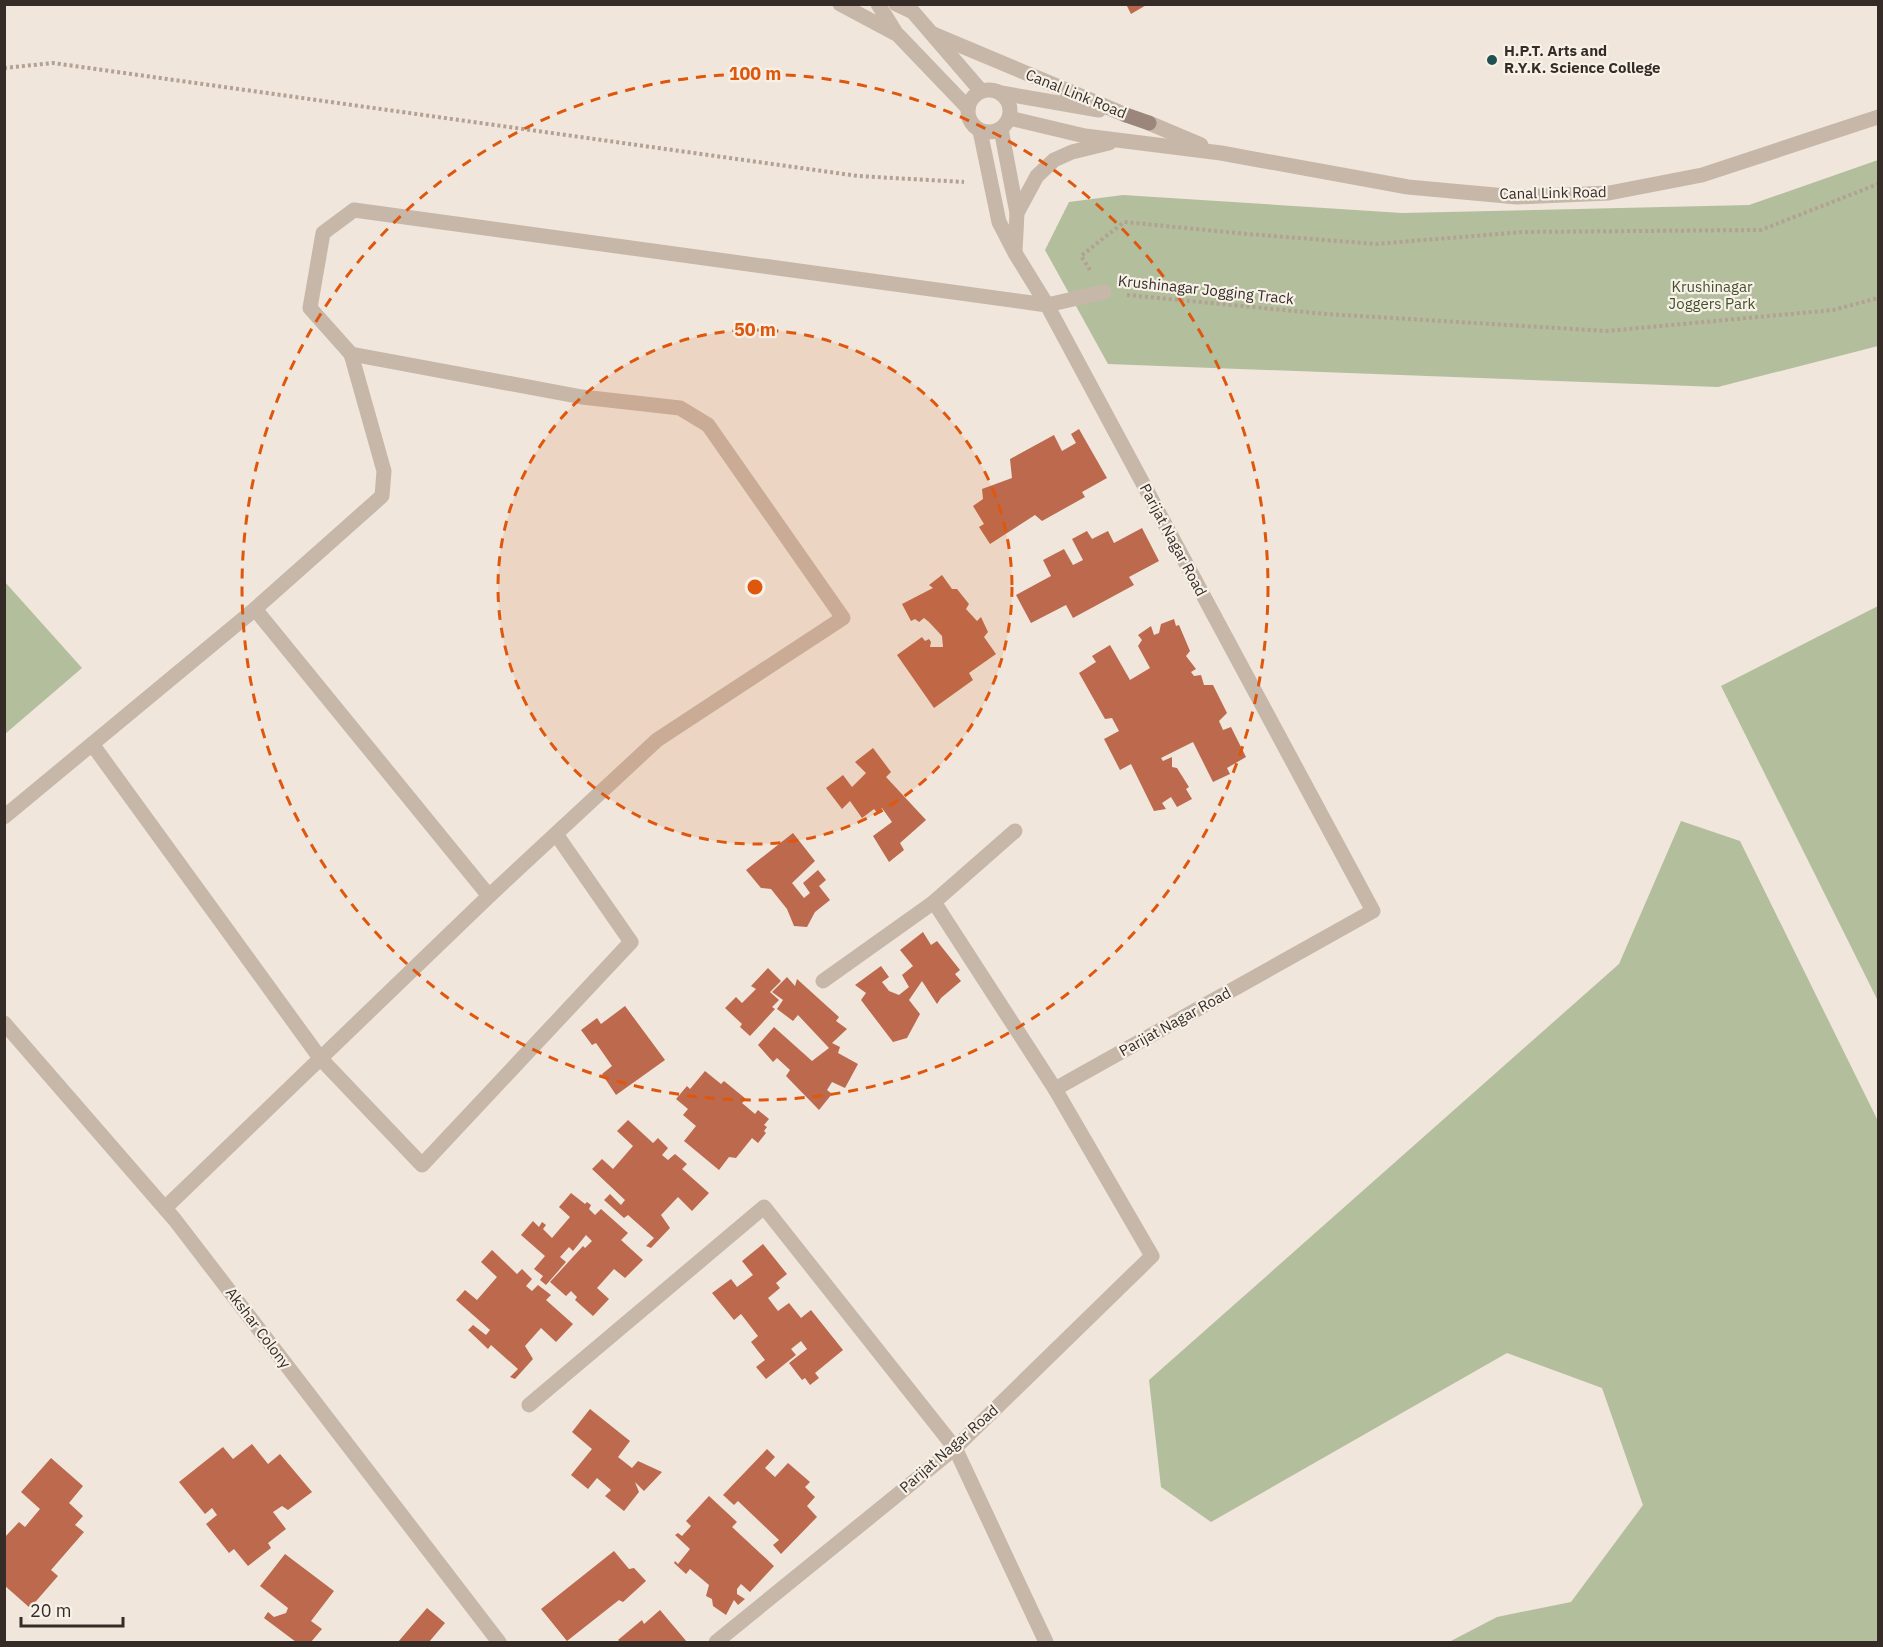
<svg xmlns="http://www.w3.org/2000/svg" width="1883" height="1647" font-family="'IBM Plex Sans',sans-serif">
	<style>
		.green { fill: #b3be9d }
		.building { fill: #bc694d }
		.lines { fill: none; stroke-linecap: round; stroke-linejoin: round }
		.path { stroke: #b3a193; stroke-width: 4; stroke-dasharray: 3 3; stroke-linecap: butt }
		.pedestrian { stroke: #c7b7a9; stroke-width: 15 }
		.minor { stroke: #c7b7a9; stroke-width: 15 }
		.tertiary { stroke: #c7b7a9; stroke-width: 15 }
		.secondary { stroke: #9a867a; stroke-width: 15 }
		.ring { fill: none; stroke: #df570d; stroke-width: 3; stroke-dasharray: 10 8 }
		.poi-dot { fill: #214f53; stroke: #f8f1e8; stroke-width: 2 }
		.labels { text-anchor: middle; stroke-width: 4.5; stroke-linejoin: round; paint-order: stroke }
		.poi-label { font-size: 15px; font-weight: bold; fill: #352c28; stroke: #f8f1e8; text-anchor: start }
		.street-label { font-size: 15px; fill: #352c28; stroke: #f8f1e8 }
		.park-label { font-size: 15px; fill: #44512e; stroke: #f8f1e8 }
		.centre { fill: #df570d; stroke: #f8f1e8; stroke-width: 3 }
		.ring-label { font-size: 18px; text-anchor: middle; font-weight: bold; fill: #df570d; stroke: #f8f1e8; stroke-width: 4.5; stroke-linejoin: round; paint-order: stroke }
	</style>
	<rect width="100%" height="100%" fill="#f0e6dc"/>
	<g class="green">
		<path d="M1878,160V346L1718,387L1108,364L1045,250L1069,202L1123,195L1402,213L1749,205Z"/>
		<path d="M4,581L82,668L5,734H4Z"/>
		<path d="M1878,606V1001L1721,686Z"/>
		<path d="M1681,821L1740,841L1878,1121V1642H1449L1497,1617L1571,1602L1643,1505L1602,1388L1507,1353L1211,1522L1161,1487L1149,1380L1619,964Z"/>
	</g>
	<g class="building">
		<path d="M1126,4H1148L1131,14Z"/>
		<path d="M1079,429L1107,478L1082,492L1085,497L1042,521L1035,515L990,544L979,527L984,524L973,506L983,499L982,489L1012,478L1010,459L1054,435L1062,451L1076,443L1071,434Z"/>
		<path d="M1142,528L1159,561L1129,577L1134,585L1073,618L1066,605L1031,623L1016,595L1051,576L1043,560L1064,549L1073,565L1083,560L1072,539L1087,531L1092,539L1108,531L1114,543Z"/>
		<path d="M942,575L952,589H957L969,604L966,609L977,621L981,617L988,632L984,637L996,654L969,673L973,680L934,708L897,655L922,637L925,641L929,639L931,642L930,647H943L942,636L929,622L924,618L919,622L915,619L911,621L902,604L933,588L929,585Z"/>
		<path d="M1174,619L1176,626L1179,625L1190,651L1186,656L1196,669L1191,672L1194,676L1201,675L1204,685H1213L1227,713L1219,721L1223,730L1231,727L1246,757L1227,768L1230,774L1213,782L1193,742L1161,758L1163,761L1172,757V767L1177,768L1189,787L1186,789L1192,799L1177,807L1171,797L1162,803L1166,809L1154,811L1131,764L1120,770L1104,739L1119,731L1112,718L1105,719L1079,673L1096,662L1092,656L1110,645L1130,680L1150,668L1138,646L1142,640L1138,635L1151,626L1154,635L1159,633L1161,624Z"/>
		<path d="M873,748L891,772L886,777L926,820L900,843L904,850L889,862L873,836L892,822L882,808L878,814L874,809L862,818L850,801L842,809L826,788L843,775L852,787L866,773L855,762Z"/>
		<path d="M793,833L815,861L792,883L804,898L810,893L803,883L818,870L826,880L819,886L830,900L815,912L807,927L794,926L787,909L771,889L761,888L746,870Z"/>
		<path d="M923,932L931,945L937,941L960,970L955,974L961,981L941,998L937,1004L922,981L909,1000L920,1014L907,1038L893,1042L861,1000L866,993L855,985L881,966L889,977L882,982L889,991L899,995L909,987L902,975L913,966L900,950Z"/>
		<path d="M768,968L781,981L770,992L779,1000L772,1007L775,1009L750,1036L740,1027L742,1024L725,1008L736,997L742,1003L756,989L751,986Z"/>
		<path d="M787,977L795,986L797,979L839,1017L836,1021L847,1029L832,1043L840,1047L838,1053L858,1064L845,1088L832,1082L827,1090L832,1094L819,1110L786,1076L790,1070L777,1058L773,1062L758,1045L774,1027L812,1061L829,1048L798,1015L793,1021L777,1009L783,1000L772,992Z"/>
		<path d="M625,1006L665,1060L616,1095L602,1074L612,1066L596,1043L592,1045L581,1030L597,1018L601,1024Z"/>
		<path d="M705,1071L721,1084L724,1081L746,1099L742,1103L755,1114L758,1110L769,1119L764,1125L767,1127L764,1131L766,1133L758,1143L752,1138L736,1158L729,1157L719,1170L684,1141L696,1126L683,1115L688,1109L676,1099L687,1086L690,1089Z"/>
		<path d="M628,1120L653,1143L658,1138L668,1148L662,1155L668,1160L675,1154L687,1164L682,1169L709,1193L692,1211L678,1197L661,1215L670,1228L651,1248L646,1246L654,1238L628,1215L624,1218L604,1200L610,1194L621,1205L625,1200L592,1169L602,1159L613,1169L633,1146L617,1131Z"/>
		<path d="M571,1193L585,1204L587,1202L591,1205L589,1209L595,1215L601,1209L628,1233L621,1240L643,1260L625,1278L614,1269L597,1288L609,1299L593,1316L575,1300L577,1297L571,1291L566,1296L550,1282L583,1246L585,1248L592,1241L586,1235L573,1251L569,1247L560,1257L566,1262L546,1285L540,1280L543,1276L534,1269L545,1256L521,1235L533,1221L539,1227L542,1222L546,1225L543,1229L552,1238L570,1217L559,1207Z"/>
		<path d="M763,1244L787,1274L776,1283L780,1288L768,1298L778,1311L789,1303L801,1318L811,1310L843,1350L815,1373L819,1378L810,1385L805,1378L802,1380L789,1363L807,1349L801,1341L791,1349L796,1355L766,1379L756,1367L765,1360L751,1342L758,1336L741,1314L734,1320L712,1293L731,1279L737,1287L753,1275L742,1261Z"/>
		<path d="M492,1250L517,1274L522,1269L532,1279L526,1286L532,1291L538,1285L551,1295L546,1300L573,1324L556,1342L541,1328L525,1346L533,1359L515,1379L510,1377L518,1369L491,1345L488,1349L468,1330L473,1325L486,1335L490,1330L456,1300L465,1290L477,1300L497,1277L481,1262Z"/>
		<path d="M590,1409L630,1441L618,1457L632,1468L638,1461L662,1472L644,1491L635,1482L639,1492L624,1511L605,1496L611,1490L597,1478L588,1489L571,1475L592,1449L572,1432Z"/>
		<path d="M252,1444L268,1464L280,1454L312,1492L288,1510L282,1506L273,1512L286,1529L268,1543L271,1548L248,1566L234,1549L229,1553L206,1524L217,1515L212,1508L205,1514L179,1482L223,1447L233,1459Z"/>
		<path d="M767,1449L775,1457L765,1468L775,1477L788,1463L810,1482L805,1487L815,1497L807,1506L817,1517L781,1554L773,1545L779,1540L738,1501L734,1505L723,1495Z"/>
		<path d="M51,1458L83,1486L69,1503L83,1516L75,1525L84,1532L51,1570L58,1576L30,1608L4,1585V1538L19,1522L25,1527L40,1509L21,1492Z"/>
		<path d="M709,1496L737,1522L732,1527L774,1566L750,1592L741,1584L737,1589V1594L745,1599L738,1605L734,1600L726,1615L713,1606L712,1599L706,1596L709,1585L690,1569L686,1574L674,1563L675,1561L678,1564L690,1549L675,1535L678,1533L682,1536L691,1526L686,1521Z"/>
		<path d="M614,1551L629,1569L634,1568L646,1581L623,1602L619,1600L567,1641L541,1609Z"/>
		<path d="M285,1554L334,1591L311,1621L322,1629L311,1642H296L264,1618L268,1612L274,1617L286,1613L288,1608L260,1586Z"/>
		<path d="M427,1608L445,1623L429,1642H398Z"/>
		<path d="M660,1610L687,1642H620L618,1640L642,1620L644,1624Z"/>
	</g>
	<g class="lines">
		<g class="path">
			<path d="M4,68L53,63L858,176L964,182"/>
			<path d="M1090,270L1081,256L1124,222L1248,234L1376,244L1522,232L1761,230L1878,184"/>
			<path d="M1127,295L1326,314L1607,331L1833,310L1878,298"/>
		</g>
		<path class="pedestrian" d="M1047,305L1104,292"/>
		<g class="minor">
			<path d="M255,609L489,896"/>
			<path d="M92,744L320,1058L422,1165L631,942L556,834"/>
			<path d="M4,817L255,609L382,496L384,471L351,354"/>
			<path d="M934,902L1015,831"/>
			<path d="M823,981L934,902L1055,1089"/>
			<path d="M4,1023L175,1220L499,1642"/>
			<path d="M165,1208L489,896L657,740L843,618L708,425L680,408L582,397L351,354L310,308L323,233L354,210L1047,305"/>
			<path d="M529,1405L764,1207L955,1448L1046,1642"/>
		</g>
		<g class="tertiary">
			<path d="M840,4L898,35L968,108"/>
			<path d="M878,4L896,33"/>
			<path d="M896,4L913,12L981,91"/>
			<path d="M933,34L1126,115"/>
			<circle cx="989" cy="111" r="21"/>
			<path d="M1001,93L1099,110"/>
			<path d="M1009,118L1085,136L1221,153L1408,187L1517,197L1609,193L1702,175L1878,117"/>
			<path d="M1149,123L1201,145"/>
			<path d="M1001,129L1017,213"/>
			<path d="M1015,251L1017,213L1037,176L1054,160L1072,152L1109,143"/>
			<path d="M716,1642L955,1448L1152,1256L1055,1089L1373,911L1047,305L1015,253L999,222L980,131"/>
		</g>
		<path class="secondary" d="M1126,115L1149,123"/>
	</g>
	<circle cx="755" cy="587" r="257" fill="#df570d" fill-opacity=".12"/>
	<g class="ring">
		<circle cx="755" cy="587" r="257"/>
		<circle cx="755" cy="587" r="513"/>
	</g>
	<circle class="poi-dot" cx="1492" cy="60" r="6"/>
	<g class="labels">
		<g class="poi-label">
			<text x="1504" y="56">H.P.T. Arts and<tspan x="1504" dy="17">R.Y.K. Science College</tspan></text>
		</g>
		<g class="street-label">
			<text transform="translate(1076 94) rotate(22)" y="5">Canal Link Road</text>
			<text transform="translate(1553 193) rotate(-1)" y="5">Canal Link Road</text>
			<text transform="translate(1206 290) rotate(6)" y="5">Krushinagar Jogging Track</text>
			<text transform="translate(1173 540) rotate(62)" y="5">Parijat Nagar Road</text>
			<text transform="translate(1175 1022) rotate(-29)" y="5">Parijat Nagar Road</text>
			<text transform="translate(258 1328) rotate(53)" y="5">Akshar Colony</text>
			<text transform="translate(949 1449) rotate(-41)" y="5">Parijat Nagar Road</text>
		</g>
		<g class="park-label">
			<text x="1712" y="292">Krushinagar<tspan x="1712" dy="17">Joggers Park</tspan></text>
		</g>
	</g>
	<circle cx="755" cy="587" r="9" class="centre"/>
	<g class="ring-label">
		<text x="755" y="80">100 m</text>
		<text x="755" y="336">50 m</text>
	</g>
	<rect width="1883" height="1647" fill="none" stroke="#352c28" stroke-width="12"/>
	<path d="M21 1617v9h102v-9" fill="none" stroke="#352c28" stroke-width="3"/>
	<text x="30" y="1617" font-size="18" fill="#352c28" stroke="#f8f1e8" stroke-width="4.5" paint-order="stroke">20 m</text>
</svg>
